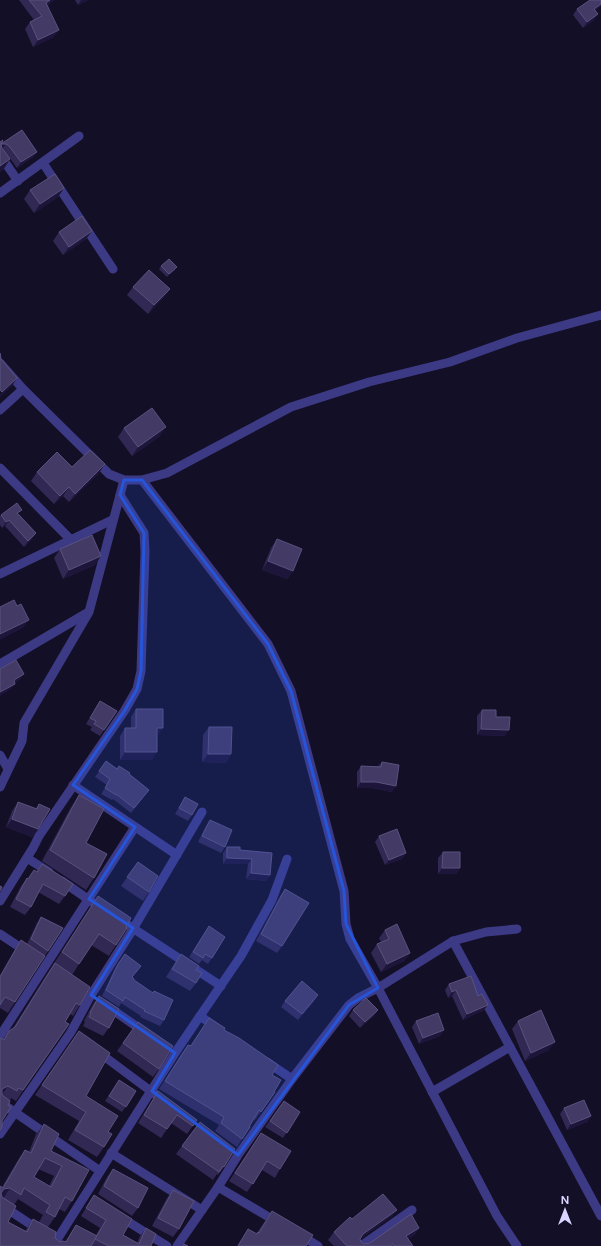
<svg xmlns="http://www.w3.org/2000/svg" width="601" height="1246" font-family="Figtree,sans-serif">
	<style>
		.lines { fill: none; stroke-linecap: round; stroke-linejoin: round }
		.minor { stroke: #3d3a85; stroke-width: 9 }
		.wall { fill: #312854; fill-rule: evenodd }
		.shaded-wall { fill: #1d163a }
		.building { fill: #433a66; stroke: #5a527e; fill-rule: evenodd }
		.marked { fill: #2655da; fill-opacity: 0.2; stroke: #2655da; stroke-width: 3; stroke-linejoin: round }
	</style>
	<rect width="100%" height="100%" fill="#130f26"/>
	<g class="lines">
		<g class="minor">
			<path d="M0,155L18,181"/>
			<path d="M43,163L113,269"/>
			<path d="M0,193L79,136"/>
			<path d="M0,363L23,389L109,474L124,480H142L167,473L291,407L369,382L450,362L517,338L601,315"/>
			<path d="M0,410L23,389"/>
			<path d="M0,468L71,540"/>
			<path d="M142,480L268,644L291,691L344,891L346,924L350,939L378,988L497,1216L517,1246"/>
			<path d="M0,574L112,520"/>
			<path d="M0,664L87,613"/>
			<path d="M0,755L8,769"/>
			<path d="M73,785L177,855"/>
			<path d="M0,787L22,741L24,723L89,612L124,480"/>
			<path d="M27,858L49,872"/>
			<path d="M62,881L92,902"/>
			<path d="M0,901L33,848L39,836L125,710L137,689L141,671L145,552L144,533L120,495"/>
			<path d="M128,925L221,986"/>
			<path d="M0,934L27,952"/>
			<path d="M453,941L601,1216"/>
			<path d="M107,1006L146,1033"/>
			<path d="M200,1016L241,956L272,900L287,859"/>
			<path d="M0,1036L135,827"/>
			<path d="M97,1051L156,1095"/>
			<path d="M267,1062L292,1079"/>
			<path d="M432,1092L510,1047"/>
			<path d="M0,1102L100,1171"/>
			<path d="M0,1134L71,1032L91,995L133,929L202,812"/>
			<path d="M111,1153L202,1210"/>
			<path d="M218,1187L277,1222"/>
			<path d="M0,1204L39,1230"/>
			<path d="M119,1216L167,1246"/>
			<path d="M299,1234L318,1246"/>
			<path d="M53,1246L175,1053L200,1016L217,1028"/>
			<path d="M177,1246L218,1187L238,1155L292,1079L349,1005L358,998L378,988L453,941L486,932L517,929"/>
			<path d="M361,1246L412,1210"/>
		</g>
	</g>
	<g class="wall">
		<path d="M19,0H54L48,5L54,37L33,47L25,29L30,22L34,20Z"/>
		<path d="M75,0H88L78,5Z"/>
		<path d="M601,0V6L596,10L594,20L583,28L573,15L577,9Z"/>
		<path d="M22,130L37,152L33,157L17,168L9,157L10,159L3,170L0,172V142L2,144Z"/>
		<path d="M64,188L58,197L34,213L24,199L30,190Z"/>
		<path d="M92,231L86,239L63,255L53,241L59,232Z"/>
		<path d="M161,266L175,270L167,277L159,269Z"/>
		<path d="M133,287L170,289L164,297L148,314L127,295Z"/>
		<path d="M124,428L160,436L132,456L118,437Z"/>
		<path d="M72,467L99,473L69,502L63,496L54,504L31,481L37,472Z"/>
		<path d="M19,514L36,533L32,539L24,547L5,526L2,528L0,525V516L1,515Z"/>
		<path d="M277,539L293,571L287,579L262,570L271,548Z"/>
		<path d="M60,549L95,565L63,579L54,558Z"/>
		<path d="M100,701L117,711L100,736L90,730L92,727L86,724Z"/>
		<path d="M136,709L157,735L152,760H120V736L125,728H131V717Z"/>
		<path d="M482,710L496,717L505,736L477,735V716Z"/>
		<path d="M209,727L231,754L226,763L202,762L203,735Z"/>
		<path d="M106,761L117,769L129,774L149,790L131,813L113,799L112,800L101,794L107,785L95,777Z"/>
		<path d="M382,762L392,792L372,788H357V772L361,766H378Z"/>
		<path d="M79,795L86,843L94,878L86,890L42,861L71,807Z"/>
		<path d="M185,797L192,815L188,821L175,814Z"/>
		<path d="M18,802L35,809L39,804L38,829L32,837L6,827L12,811Z"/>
		<path d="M210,820L225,847L221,853L198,842L206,826Z"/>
		<path d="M379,836L406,853L402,859L385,865L375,842Z"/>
		<path d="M227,847L240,850L272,853L270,875L266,881L246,879L248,864H223V853Z"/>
		<path d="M443,852L460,868L456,874H438V858Z"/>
		<path d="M138,862L149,892L143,901L121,886Z"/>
		<path d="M42,864L65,896L59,904L38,892L31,907L25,915L10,907L21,886L27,878L28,879L34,870L37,871Z"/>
		<path d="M285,889L282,946L277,953L256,941L280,896Z"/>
		<path d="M98,896L126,927L116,945L109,956L91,945L72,975L80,1005L73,1016L70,1014L65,1022L69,1024L16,1101L11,1098L10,1101L8,1105L2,1121L0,1130L3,1039L9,1031L13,1028L47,974Z"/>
		<path d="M41,917L63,928L8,1013L0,1008V975L14,951L21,940L27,944L37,923Z"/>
		<path d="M209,926L212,958L208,964L202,960L199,964L189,957Z"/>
		<path d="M385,930L410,953L404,961L381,972L371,953L377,944L381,942L379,938Z"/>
		<path d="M125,954L134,980L164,1020L160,1026L140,1017L141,1016L121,1003L119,1007L102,996L114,970Z"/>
		<path d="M181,954L196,970V983L190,991L166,977Z"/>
		<path d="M449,984L484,1010L463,1020L452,996L448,998L445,990Z"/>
		<path d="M99,996L109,1028L103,1036L83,1026L85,1022L84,1021L93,1004Z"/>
		<path d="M285,1001H314L298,1020L281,1007Z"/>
		<path d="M353,1010H378L374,1016L360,1028L349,1016Z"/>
		<path d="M209,1018L224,1030L272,1075L274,1092H275L255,1120L254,1119L249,1127H250L237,1147L215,1131L219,1125L159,1089L182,1053L188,1045L190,1046Z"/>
		<path d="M416,1021L444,1030L440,1036L419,1044L412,1027Z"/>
		<path d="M518,1021L549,1050L525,1061L512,1029Z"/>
		<path d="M138,1022L159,1069L153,1077L117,1051Z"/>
		<path d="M79,1031L86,1096L108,1132L104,1147L97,1157L68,1140L79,1121L35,1095Z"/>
		<path d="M119,1080L136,1091L122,1112L105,1101Z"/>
		<path d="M158,1091L197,1120L187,1134L171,1123L161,1138L138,1123Z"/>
		<path d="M284,1101L300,1112L283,1138L265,1127Z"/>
		<path d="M564,1108L591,1116L587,1122L567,1130L560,1114Z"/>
		<path d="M200,1122L224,1167L218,1175L217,1174L213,1180L176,1154Z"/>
		<path d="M44,1124L51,1151L89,1170L72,1201L65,1212L59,1209L55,1217L48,1227L55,1238L60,1242H65L76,1225L96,1235L100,1228L81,1216L94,1195L123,1235L137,1243L140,1236L146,1228L151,1246H0L2,1187L18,1160L25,1150L29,1152L36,1134ZM38,1169L54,1176L49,1186L34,1177ZM18,1199L43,1215L39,1222L45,1226L33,1219L25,1231L8,1222L14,1205Z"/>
		<path d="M255,1142L280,1169L275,1178L262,1170L247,1192L229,1181Z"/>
		<path d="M113,1169L138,1208L132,1216L98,1194L107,1177Z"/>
		<path d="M173,1190L179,1229L173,1237L152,1226L167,1198Z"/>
		<path d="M397,1210L391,1217L360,1239L361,1242L364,1244L370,1243L419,1228L414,1235L408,1239L413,1246H334L328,1240L334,1232L352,1219Z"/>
		<path d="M272,1211L306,1246H237L248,1229L256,1234Z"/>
	</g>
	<g class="shaded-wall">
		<path d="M50,0H54L41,10L46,3Z"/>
		<path d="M81,0H88L78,5Z"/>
		<path d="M601,4V6L590,14L594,9Z"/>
		<path d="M598,14L594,20L583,28L587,22Z"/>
		<path d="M59,30L54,37L33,47L38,40Z"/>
		<path d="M1,144H6L2,149Z"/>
		<path d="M37,152L33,157L17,168L21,162Z"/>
		<path d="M10,159L3,170L0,172V166Z"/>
		<path d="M64,188L58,197L34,213L40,204Z"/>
		<path d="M92,231L86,239L63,255L69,247Z"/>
		<path d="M177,267L175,270L167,277L169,274Z"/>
		<path d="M170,289L164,297L148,314L154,305Z"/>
		<path d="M17,378L12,386L0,397V395L2,392Z"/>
		<path d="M166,427L160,436L132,456L138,447Z"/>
		<path d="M105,464L99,473L69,502L75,494Z"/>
		<path d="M69,487L63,496L54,504L60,496Z"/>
		<path d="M9,520L5,526L2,528L6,522Z"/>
		<path d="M36,533L32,539L24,547L28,541Z"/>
		<path d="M101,556L95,565L63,579L69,570Z"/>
		<path d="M268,561L293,571L287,579L262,570Z"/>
		<path d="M29,620L23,628L0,640V634Z"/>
		<path d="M24,674L20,680L9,686L14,680Z"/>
		<path d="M15,684L11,689L0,696V692Z"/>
		<path d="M157,728H163L158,735Z"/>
		<path d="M481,729L509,730L505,736L477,735Z"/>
		<path d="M125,752H157L152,760H120Z"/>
		<path d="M208,754H231L226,763L202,762Z"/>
		<path d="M361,782H376L396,786L392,792L372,788H357Z"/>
		<path d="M12,819L38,829L32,837L6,827Z"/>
		<path d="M406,853L402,859L385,865L389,860Z"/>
		<path d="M227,858L252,859L248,864H223Z"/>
		<path d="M442,868H460L456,874H438Z"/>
		<path d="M251,873L270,875L266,881L246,879Z"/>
		<path d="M410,953L404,961L381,972L387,964Z"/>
		<path d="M456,990L452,996L448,998L452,992Z"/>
		<path d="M318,995L314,1001L298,1020L302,1014Z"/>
		<path d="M488,1005L484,1010L463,1020L467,1014Z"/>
		<path d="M378,1010L374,1016L360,1028L365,1022Z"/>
		<path d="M444,1030L440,1036L419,1044L423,1038Z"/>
		<path d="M555,1042L549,1050L525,1061L531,1053Z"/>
		<path d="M8,1086L1,1096L2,1089Z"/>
		<path d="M591,1116L587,1122L567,1130L571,1124Z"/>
		<path d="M10,1188L3,1199L0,1195L4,1189Z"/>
		<path d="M397,1210L391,1217L357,1241L363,1234Z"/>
		<path d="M419,1228L414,1235L401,1243L406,1236Z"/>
	</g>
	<g class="building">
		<path d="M29,0H50L46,3L59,30L38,40L30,22L42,16Z"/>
		<path d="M590,0H601V4L594,9L598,14L587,22L577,9Z"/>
		<path d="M22,130L37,152L21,162L9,146L6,144H1Z"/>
		<path d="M3,140L1,145L2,148L10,159L0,166V142Z"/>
		<path d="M55,174L64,188L40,204L30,190Z"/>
		<path d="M82,216L92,231L69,247L59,232Z"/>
		<path d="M169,259L177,267L169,274L161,266Z"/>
		<path d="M149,270L170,289L154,305L133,287Z"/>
		<path d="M0,353L1,359L17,378L2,392L0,390Z"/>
		<path d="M152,408L166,427L138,447L124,428Z"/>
		<path d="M90,450L105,464L75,494L69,487L60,496L37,472L57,452L72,467Z"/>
		<path d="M17,503L22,510L17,513L36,533L28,541L9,520L6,522L1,515Z"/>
		<path d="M92,535L101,556L69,570L60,549Z"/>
		<path d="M277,539L302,549L293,571L268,561Z"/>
		<path d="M14,600L17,606L21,604L29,620L0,634V607Z"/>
		<path d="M16,660L24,674L14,680L15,684L0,692V669Z"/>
		<path d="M100,701L117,711L104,730L94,724L96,721L90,718Z"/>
		<path d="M136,709H163V728H157V752H125V728H136Z"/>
		<path d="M482,710H496V717H510L509,730L481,729Z"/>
		<path d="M209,727H232L231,754H208Z"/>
		<path d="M106,761L117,769L119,766L130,773L129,774L149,790L134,808L116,794V795L105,788L110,779L99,771Z"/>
		<path d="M382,762L399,765L396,786L376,782H361V766L381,767Z"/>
		<path d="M79,795L104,809L86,843L107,854L94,878L50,850Z"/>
		<path d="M185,797L198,804L192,815L179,808Z"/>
		<path d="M18,802L37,809L39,804L50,809L38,829L12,819Z"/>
		<path d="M210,820L232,830L225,847L202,836Z"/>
		<path d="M397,829L406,853L389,860L379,836Z"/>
		<path d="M227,847H240V850L272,853L270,875L251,873L252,859L227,858Z"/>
		<path d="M443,852H460V868H442Z"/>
		<path d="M138,862L158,876L149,892L127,877Z"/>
		<path d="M42,864L73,884L65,896L43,884L31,907L16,899L27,878L28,879L34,870L37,872Z"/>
		<path d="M0,886L2,887L0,891Z"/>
		<path d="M285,889L309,903L282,946L261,934Z"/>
		<path d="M98,896L131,918L126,927L127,928L116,945L99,934L79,964L62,952Z"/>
		<path d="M41,917L63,928L48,951L31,939Z"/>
		<path d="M397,924L410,953L387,964L377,944L389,939L385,930Z"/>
		<path d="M209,926L225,937L212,958L205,954L203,958L193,952Z"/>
		<path d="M21,940L45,956L15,1002L5,997L0,1005V977Z"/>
		<path d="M125,954L141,966L132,977L134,979V980L153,993L154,991L173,1000L164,1020L144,1011L145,1010L125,997L123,1001L106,990L118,964Z"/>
		<path d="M181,954L199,966L196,970L202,973L196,983L172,969Z"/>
		<path d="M55,963L90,987L80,1005L76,1003L65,1022L69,1024L23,1090L18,1088L17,1091L8,1086L2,1089V1095L10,1101L8,1105L11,1107L2,1121V1127L0,1130V1038L4,1040L9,1031L15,1027Z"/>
		<path d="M471,976L478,996L482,994L488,1005L467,1014L456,990L452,992L449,984Z"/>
		<path d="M302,981L318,995L302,1014L285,1001Z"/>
		<path d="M99,996L119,1009L109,1028L89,1017L91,1013H90Z"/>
		<path d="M366,998L378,1010L365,1022L353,1010Z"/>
		<path d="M541,1010L555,1042L531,1053L518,1021Z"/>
		<path d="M438,1013L444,1030L423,1038L416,1021Z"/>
		<path d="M209,1018L225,1028L224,1030L239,1038L278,1065L272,1075L281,1080L274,1092H275L261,1112L259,1110L249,1127H250L242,1139L221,1123L224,1117L165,1081L188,1045L191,1046Z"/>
		<path d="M138,1022L173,1046L159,1069L123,1043Z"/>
		<path d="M79,1031L110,1053L86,1096L118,1116L108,1132L112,1134L104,1147L75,1130L86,1112L42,1085Z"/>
		<path d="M119,1080L136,1091L126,1107L109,1096Z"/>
		<path d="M158,1091L197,1120L193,1126L177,1115L167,1129L144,1115Z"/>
		<path d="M584,1100L591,1116L571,1124L564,1108Z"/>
		<path d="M284,1101L300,1112L287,1133L270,1121Z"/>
		<path d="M200,1122L235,1149L224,1167L223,1166L219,1172L182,1146Z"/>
		<path d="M44,1124L59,1134L51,1151L89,1170L72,1201L65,1197L55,1217L46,1212L50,1205L24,1188L21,1195L10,1188L4,1189L1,1193L2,1197L16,1206L8,1222L27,1232L33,1219L56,1232L55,1238L60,1242L63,1241L66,1242L76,1225L97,1236L91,1246H0V1186L3,1188L25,1150L31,1153ZM45,1158L62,1166L51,1187L34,1177Z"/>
		<path d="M261,1133L291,1151L280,1169L267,1161L253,1184L235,1173Z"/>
		<path d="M113,1169L148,1188L138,1208L104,1186Z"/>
		<path d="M173,1190L194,1201L179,1229L158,1218Z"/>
		<path d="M383,1194L397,1210L363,1234L360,1239L361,1242L364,1244L370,1243L411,1214L419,1228L406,1236L413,1246H394L393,1244L390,1246H347L334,1232L350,1217L352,1219Z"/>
		<path d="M94,1195L132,1219L123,1235L139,1244L146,1228L156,1234L151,1246H109L95,1239L106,1220L86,1208Z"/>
		<path d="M272,1211L313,1235L306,1246H238L248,1229L257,1234L258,1232L259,1233Z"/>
		<path d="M184,1244L188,1246H183Z"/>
	</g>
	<path class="marked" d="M124,480H142L268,644L291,691L344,891L346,924L378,988L349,1005L238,1155L152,1091L175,1053L91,995L133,928L89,899L135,827L73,785L125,710L137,689L141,671L144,533L120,495Z"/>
	<g transform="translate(565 1210)" stroke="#130f26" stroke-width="3" paint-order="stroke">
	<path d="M0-3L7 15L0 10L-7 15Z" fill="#d9d4ff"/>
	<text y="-6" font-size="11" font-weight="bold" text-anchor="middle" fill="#d9d4ff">N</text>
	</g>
</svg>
